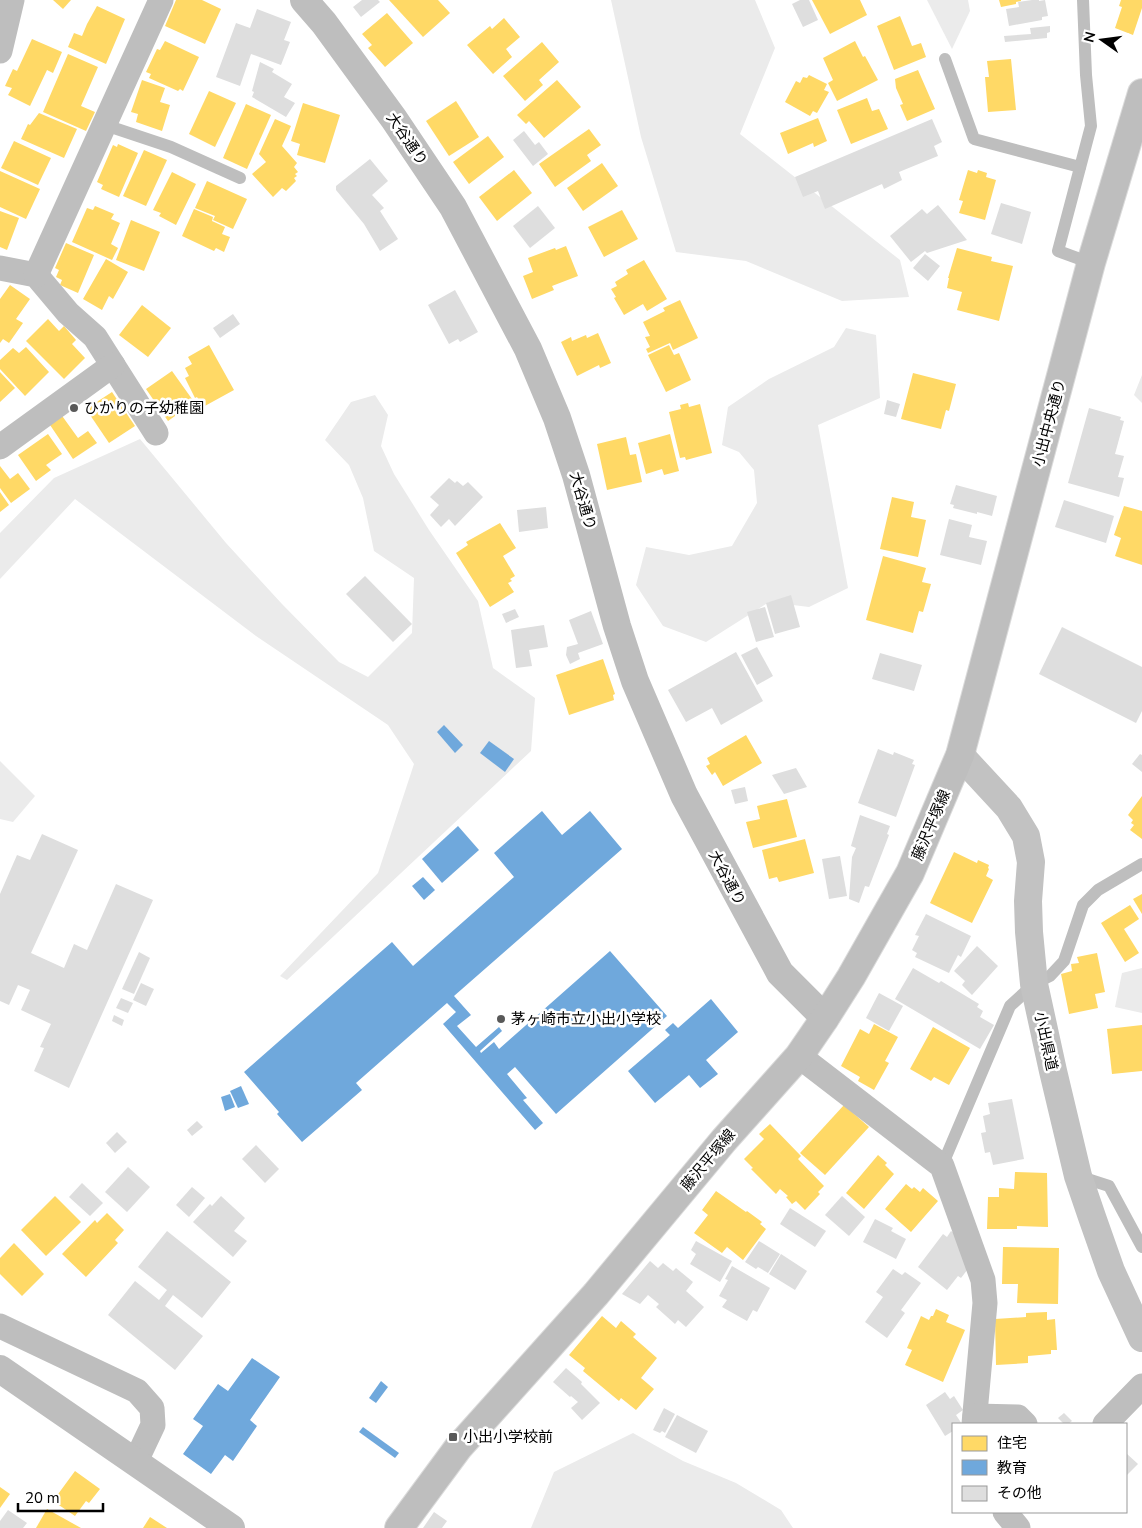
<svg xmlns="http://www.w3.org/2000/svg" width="1142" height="1528" font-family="'Nunito Sans','Noto Sans JP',sans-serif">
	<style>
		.green { fill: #ebebeb }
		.homes { fill: #ffd966 }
		.schools { fill: #6fa8dc }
		.building { fill: #dedede }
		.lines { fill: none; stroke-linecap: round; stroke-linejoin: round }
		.primary-casing { stroke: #dbdbdb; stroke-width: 30 }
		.service { stroke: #bebebe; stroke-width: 12 }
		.minor { stroke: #bebebe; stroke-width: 25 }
		.tertiary { stroke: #bebebe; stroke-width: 28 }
		.secondary { stroke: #c2c2c2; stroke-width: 28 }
		.primary { stroke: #bebebe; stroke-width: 28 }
		.poi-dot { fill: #595959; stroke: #fff; stroke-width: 2 }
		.labels { text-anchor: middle; stroke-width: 5; stroke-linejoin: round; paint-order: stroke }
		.street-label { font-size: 15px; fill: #000; stroke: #fff }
		.poi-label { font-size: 15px; fill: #000; stroke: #fff; text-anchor: start }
	</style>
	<rect width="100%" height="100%" fill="#fff"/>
	<g class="green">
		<path d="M611,0H755L775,48L740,134L900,260L909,297L842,301L746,261L676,252L641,137Z"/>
		<path d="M927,0H968L970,11L952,49Z"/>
		<path d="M846,328L876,335L880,398L818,425L848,588L809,607L769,602L706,642L663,626L636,585L646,547L689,555L732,546L757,503L754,470L739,452L722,445L728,407L769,379L834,347Z"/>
		<path d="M1142,375V403L1134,395Z"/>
		<path d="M375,395L388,415L381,446L394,474L429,530L478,601L493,668L535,698L531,751L287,980L280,976L378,873L414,764L388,725L256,636L75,499L0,579V533L54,478L140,439L226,543L282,604L339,662L368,677L412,633L414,578L374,551L363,498L349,465L325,440L351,402Z"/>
		<path d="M0,761L35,796L13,822L0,819Z"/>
		<path d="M1142,968V1013L1115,1007L1122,973Z"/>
		<path d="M633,1433L683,1461L736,1483L781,1510L793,1528H531L554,1472Z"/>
	</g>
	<g class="homes">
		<path d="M53,0H71L63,9Z"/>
		<path d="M176,0H202L221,9L205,44L165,26Z"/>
		<path d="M389,0H438L450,13L423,37Z"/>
		<path d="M812,0H860L867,15L830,34Z"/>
		<path d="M999,0H1021V1L1016,2V4L1001,7Z"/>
		<path d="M1121,0H1142V8L1133,35L1115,28L1122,7L1119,6Z"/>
		<path d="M97,6L125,19L106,64L68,47L74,33L82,36L87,24Z"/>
		<path d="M387,13L413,43L385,67L368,48L372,45L362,34Z"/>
		<path d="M900,16L912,46L921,43L926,57L894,70L877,26Z"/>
		<path d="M504,18L520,37L506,49L512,57L493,74L467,45L490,26L492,29Z"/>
		<path d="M32,39L62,52L53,73L47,70L30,106L8,95L12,88L5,86L13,69L17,71Z"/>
		<path d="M165,41L199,57L183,91L180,89L178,91L149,78L151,74L146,72L157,49L160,50Z"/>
		<path d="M855,41L863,57L865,56L878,80L837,101L828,83L833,80L823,58Z"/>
		<path d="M542,42L559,62L539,80L543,85L525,101L503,76Z"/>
		<path d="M68,54L98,67L81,106L95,112L86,131L43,112Z"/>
		<path d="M1011,59L1016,110L988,112L985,77H989L987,61Z"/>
		<path d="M918,70L935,109L907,121L900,105L903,104L896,88L895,79Z"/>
		<path d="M809,75L827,84L824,90L829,92L817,113L813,111L810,116L785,102L796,81L800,83L803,77L807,78Z"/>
		<path d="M142,80L165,88L160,102L170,105L162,131L136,122L138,114L131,112Z"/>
		<path d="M557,80L581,107L544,138L529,121L526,124L517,115Z"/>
		<path d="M209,91L236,103L215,147L189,134Z"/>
		<path d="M867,98L872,111L879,109L888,129L851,144L837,110Z"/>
		<path d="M456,101L479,137L449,156L426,121Z"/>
		<path d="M303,103L340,115L325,163L297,155L300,144L291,141Z"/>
		<path d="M246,104L271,115L247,169L223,158Z"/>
		<path d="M39,113L77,129L64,158L21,139L28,124L30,125Z"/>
		<path d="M818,118L827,141L814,147L813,143L788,154L780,133Z"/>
		<path d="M275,119L291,126L282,146L297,163L294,167L298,172L295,174L297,176L294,178L296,181L286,191L282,188L273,197L252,174L266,162L259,154Z"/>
		<path d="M589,129L601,145L587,155L591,161L555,187L539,164Z"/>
		<path d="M488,136L504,157L469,184L453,162Z"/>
		<path d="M14,141L51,158L38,185L1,168Z"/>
		<path d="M118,144L138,153L119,197L101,189L103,185L97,182L113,145L117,147Z"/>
		<path d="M144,150L167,160L146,206L123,196Z"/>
		<path d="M602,163L618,186L583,211L567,188Z"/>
		<path d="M514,170L532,193L497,221L479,197Z"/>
		<path d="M968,170L977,173L978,170L987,173L986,177L996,180L985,220L959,213L963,201L959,200Z"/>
		<path d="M0,171L40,189L26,219L0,207Z"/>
		<path d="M172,172L196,184L176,225L159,216L161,213L153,210Z"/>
		<path d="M207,181L247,199L233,229L213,220L215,216L195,208Z"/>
		<path d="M95,206L114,214L111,219L120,223L111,244L118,248L112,260L72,242L87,208L93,210Z"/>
		<path d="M194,209L213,217L212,221L225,227L222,234L230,237L224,252L216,248L214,251L182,236Z"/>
		<path d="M622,210L638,239L604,257L588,227Z"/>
		<path d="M0,211L19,218L7,250L0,247Z"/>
		<path d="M131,220L160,232L144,271L116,260Z"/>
		<path d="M66,243L94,255L78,293L60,285L62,280L56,277L59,270L55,268Z"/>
		<path d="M566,246L578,276L552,286L554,290L532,299L523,276L533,272L528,258L555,248L556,250Z"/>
		<path d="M957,248L992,257L991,261L1013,266L999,321L957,310L962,292L947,288L949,278H948Z"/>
		<path d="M106,259L128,272L113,299L109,296L102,310L83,299Z"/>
		<path d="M644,260L667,299L647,311L643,304L624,315L614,298L616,297L611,289L617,286L615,282L628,274L626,270Z"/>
		<path d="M10,285L30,299L16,319L23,323L9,343L3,339L0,343V299Z"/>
		<path d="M680,300L698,338L673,350L670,343L648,353L646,349L650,347L645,337L650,336L643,322L665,311L663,308Z"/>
		<path d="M142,305L171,328L148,357L119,335Z"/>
		<path d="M48,319L59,331L64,326L76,340L72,344L85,358L64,379L26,341Z"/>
		<path d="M598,333L611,363L600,368L599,365L577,376L561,342L571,337L572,341L586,335L587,338Z"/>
		<path d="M209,345L234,390L203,407L197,397L195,398L185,378L189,376L185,368L192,364L188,357Z"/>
		<path d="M669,345L674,355L679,353L691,380L666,392L648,355Z"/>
		<path d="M26,347L49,372L25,396L0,369V360L13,348L19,353Z"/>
		<path d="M172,371L197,406L191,410L189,406L168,421L146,389Z"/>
		<path d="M0,372L15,388L0,402Z"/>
		<path d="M913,373L956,384L949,411L946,410L941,429L901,419Z"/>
		<path d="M112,392L135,426L109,443L86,409Z"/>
		<path d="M688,403L689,407L700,404L712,453L686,460L685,457L680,458L669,412L681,409L680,405Z"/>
		<path d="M60,413L78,438L88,431L97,443L73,459L48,422Z"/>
		<path d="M48,434L62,454L46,465L51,470L36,481L18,455Z"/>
		<path d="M670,434L679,471L664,475L662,469L646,474L638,443Z"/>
		<path d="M626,437L630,455L636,454L642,482L607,490L597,444Z"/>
		<path d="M0,466L10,479L18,473L30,489L11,503L0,488Z"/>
		<path d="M0,492L9,505L0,512Z"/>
		<path d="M892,497L914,502L911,517L926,520L918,557L880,549Z"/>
		<path d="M1124,506L1142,511V565L1115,556L1121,538L1114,535Z"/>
		<path d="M500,523L516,548L503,556L515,576L510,579L512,581L508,583L514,592L490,607L456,553L468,545L466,542Z"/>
		<path d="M883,556L926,568L922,582L931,584L923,612L919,611L913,633L866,620Z"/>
		<path d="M603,659L615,694L613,695L614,700L569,715L556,675Z"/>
		<path d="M746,735L762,763L723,786L715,772L712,775L706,766L710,764L707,758Z"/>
		<path d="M1142,796V839L1130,830L1134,825L1131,823L1133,820L1128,815Z"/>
		<path d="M787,799L797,837L753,848L746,822L760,819L757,806Z"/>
		<path d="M805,839L814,873L779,882L777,877L769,879L762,850Z"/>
		<path d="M954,852L977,863L978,860L989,865L988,868L989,869L986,876L993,880L972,923L930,903Z"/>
		<path d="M1142,894V914L1133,899Z"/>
		<path d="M1130,905L1139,919L1124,929L1139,953L1125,962L1101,923Z"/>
		<path d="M1097,953L1105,992L1095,994L1098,1008L1069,1014L1061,974L1072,971L1071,964L1079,963L1077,957Z"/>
		<path d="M874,1024L898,1037L885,1061L889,1063L874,1090L858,1081L860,1077L841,1066L860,1029L869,1034Z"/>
		<path d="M1142,1025V1071L1112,1074L1107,1029Z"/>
		<path d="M933,1027L970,1048L949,1085L934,1077L931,1081L910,1069Z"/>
		<path d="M844,1105L869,1127L825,1175L800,1153Z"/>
		<path d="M770,1124L801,1156L798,1159L824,1186L818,1192L820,1194L805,1210L796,1201L792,1204L786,1197L788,1196L780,1189L776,1194L751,1169L753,1168L744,1159L764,1139L759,1134Z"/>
		<path d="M878,1155L887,1163L885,1165L894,1174L864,1209L846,1193Z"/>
		<path d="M1015,1172L1047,1173L1048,1227L1017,1226V1229H987L988,1197H999V1188L1014,1189Z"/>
		<path d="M906,1184L912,1189L914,1187L920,1192L923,1188L938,1201L911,1232L885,1209Z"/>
		<path d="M716,1191L746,1212L747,1211L762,1222L760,1224L766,1229L743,1260L727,1247L722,1253L694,1233L708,1215L702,1210Z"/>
		<path d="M55,1196L81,1222L46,1256L21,1230Z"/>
		<path d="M107,1213L124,1230L115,1240L118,1243L86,1277L62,1254L95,1220L97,1223Z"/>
		<path d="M14,1243L44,1274L22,1296L0,1274V1258Z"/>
		<path d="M1003,1247L1059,1248L1058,1304L1017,1303L1018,1284H1002Z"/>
		<path d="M936,1309L949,1315L946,1322L965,1330L943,1382L905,1365L912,1350L907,1348L921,1316L929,1320L931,1316H933Z"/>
		<path d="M1047,1312V1320L1055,1319L1057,1350H1051V1354L1028,1356V1363L996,1365L995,1319L1026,1317V1313Z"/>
		<path d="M602,1316L616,1328L621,1321L636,1334L633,1337L657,1358L641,1378L654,1389L636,1410L621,1398L619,1401L583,1371L585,1368L569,1355Z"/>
		<path d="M75,1471L100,1489L89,1503L86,1501L75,1516L53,1501Z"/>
		<path d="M0,1487L10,1494L0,1508Z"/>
		<path d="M47,1509L81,1528H36Z"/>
		<path d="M150,1517L167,1528H143Z"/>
	</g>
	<g class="schools">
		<path d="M444,725L463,745L455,753L437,732Z"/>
		<path d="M489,741L514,759L505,772L480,753Z"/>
		<path d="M542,811L562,835L590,811L622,849L454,996L471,1015L457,1026L476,1047L499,1027L502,1031L480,1051L481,1053L494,1042L499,1049L610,951L667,1016L556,1114L515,1067L507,1074L527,1098L523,1100L543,1123L535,1130L443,1024L456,1012L447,1003L356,1083L362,1090L302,1142L277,1114L279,1112L244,1072L392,942L413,966L514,877L494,853Z"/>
		<path d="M458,826L479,850L442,883L422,859Z"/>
		<path d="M423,877L435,890L424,900L412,886Z"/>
		<path d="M711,999L738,1032L706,1060L718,1074L700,1088L689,1075L655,1103L628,1071L670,1035L665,1030L673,1023L678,1028Z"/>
		<path d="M241,1086L249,1104L238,1108L230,1091Z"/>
		<path d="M230,1094L235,1107L225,1111L221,1097Z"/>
		<path d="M252,1358L280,1377L250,1420L257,1426L233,1461L225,1455L211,1474L183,1454L203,1426L193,1419L218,1384L228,1391Z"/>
		<path d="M381,1381L388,1387L376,1403L369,1398Z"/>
		<path d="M363,1427L399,1453L395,1458L359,1432Z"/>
	</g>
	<g class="building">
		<path d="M362,0H378L380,2L361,17L353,7Z"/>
		<path d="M800,0H809L818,20L803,27L792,4Z"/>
		<path d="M1032,0H1039V1L1045,0L1048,16L1042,17V20L1009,26L1006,9L1019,7L1018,2Z"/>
		<path d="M257,9L291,22L284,40L290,42L281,65L251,54L240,86L216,77L236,23L250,28Z"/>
		<path d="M1050,26V32L1047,33V38L1005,42L1004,36L1031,34L1030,28Z"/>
		<path d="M260,62L274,69L272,72L292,84L284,97L295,103L286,117L252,97L254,92L252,91Z"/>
		<path d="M932,119L942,142L934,146L938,156L899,172L902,180L884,189L882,184L825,209L818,191L803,197L795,177Z"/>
		<path d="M524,131L535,145L539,142L548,154L533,166L513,140Z"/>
		<path d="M370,159L388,181L372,195L384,208L380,211L398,239L380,251L364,224L336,190V186Z"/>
		<path d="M1001,203L1031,212L1022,244L991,234Z"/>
		<path d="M938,205L967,240L927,253L925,251L911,262L890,236L922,209L927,214Z"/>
		<path d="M538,206L555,228L530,248L513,226Z"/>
		<path d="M925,254L940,266L928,281L913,268Z"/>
		<path d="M455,290L478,332L460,342L458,339L449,344L428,305Z"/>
		<path d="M233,314L240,324L220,338L213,328Z"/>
		<path d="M887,400L900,404L896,417L884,414Z"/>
		<path d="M1089,408L1121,417L1120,420L1124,421L1115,454L1124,456L1118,477L1124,478L1119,497L1068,483Z"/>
		<path d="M449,478L455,483L457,481L463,486L468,482L483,497L455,526L449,519L441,527L430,515L439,505L430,497Z"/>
		<path d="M956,485L997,496L992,516L977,512V514L953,508L954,505L950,504Z"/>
		<path d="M1064,500L1114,516L1106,543L1055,527Z"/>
		<path d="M546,507L548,528L519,532L517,510Z"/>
		<path d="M949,519L972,525L969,537L987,541L981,565L940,555Z"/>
		<path d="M365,576L412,624L393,642L346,594Z"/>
		<path d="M791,595L800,627L775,634L766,603Z"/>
		<path d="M765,607L774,637L756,642L747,612Z"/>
		<path d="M515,609L519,617L506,623L502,614Z"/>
		<path d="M591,611L603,644L578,653L580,659L570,664L566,655L567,647L578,644L569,620Z"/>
		<path d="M544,625L548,647L529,650L532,666L516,668L511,630Z"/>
		<path d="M1062,627L1142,667V711L1136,723L1039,674Z"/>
		<path d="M757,647L773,676L757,685L741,655Z"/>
		<path d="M736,652L763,701L721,725L712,708L686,722L668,690Z"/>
		<path d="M880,653L922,665L914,691L872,679Z"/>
		<path d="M878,749L893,755L894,752L914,760L912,764L915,765L896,817L858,803Z"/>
		<path d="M1140,754L1142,755V772L1132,764Z"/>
		<path d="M796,768L807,787L784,794L772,775Z"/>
		<path d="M745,787L748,801L735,804L731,790Z"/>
		<path d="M860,815L890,826L887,834L889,835L869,887L865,886L859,903L849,899L852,857L856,848L851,846Z"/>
		<path d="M42,834L78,850L31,953L64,968L74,944L87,950L116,884L153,900L69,1088L34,1071L44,1048L40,1047L51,1024L21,1010L30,990L18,985L9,1005L0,1001V894L17,855L30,860Z"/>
		<path d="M840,856L847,896L829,899L822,859Z"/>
		<path d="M926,914L971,936L961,957L958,955L949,973L915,957L917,953L912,950L919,936L915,935Z"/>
		<path d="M977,946L998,966L972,995L962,985L965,981L954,971Z"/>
		<path d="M139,952L150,958L134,994L122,989Z"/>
		<path d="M913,968L939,983L941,981L979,1004L977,1007L983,1011L980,1017L994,1025L980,1049L895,999Z"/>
		<path d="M141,983L154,989L146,1006L133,1000Z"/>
		<path d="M879,993L903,1006L889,1031L866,1018Z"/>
		<path d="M121,998L133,1003L128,1013L116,1008Z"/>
		<path d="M114,1015L124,1020L122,1026L112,1021Z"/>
		<path d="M1012,1099L1024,1159L993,1165L990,1152L985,1153L981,1133L986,1132L983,1116L990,1114L988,1103Z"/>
		<path d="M197,1121L203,1127L192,1136L187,1130Z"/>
		<path d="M117,1132L127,1142L115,1153L106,1143Z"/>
		<path d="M256,1145L279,1169L265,1183L242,1159Z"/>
		<path d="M128,1167L150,1187L127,1212L105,1192Z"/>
		<path d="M82,1183L103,1203L90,1216L69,1197Z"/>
		<path d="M192,1187L205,1198L189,1217L176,1205Z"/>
		<path d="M221,1196L245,1218L234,1231L247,1241L233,1257L193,1222L210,1204L212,1206Z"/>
		<path d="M842,1196L865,1217L849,1236L825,1215Z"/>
		<path d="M790,1208L826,1231L815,1247L780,1224Z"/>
		<path d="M875,1219L893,1228L891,1231L906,1239L896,1259L863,1242Z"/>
		<path d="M167,1231L231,1282L202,1318L173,1295L165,1306L203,1336L175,1370L108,1315L135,1281L159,1300L167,1290L138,1267Z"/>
		<path d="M951,1231L958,1236L971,1265L961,1278L958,1276L947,1290L918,1267L943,1234L947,1237Z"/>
		<path d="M696,1241L732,1261L720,1282L690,1264L696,1254L691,1250Z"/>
		<path d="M759,1241L780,1254L768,1273L758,1267L756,1269L745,1262Z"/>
		<path d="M781,1254L807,1271L795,1290L769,1274Z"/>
		<path d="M650,1261L658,1268L663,1263L673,1271L676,1268L693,1282L686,1291L704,1307L686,1327L678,1320L675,1324L656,1307L659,1304L648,1295L640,1304L622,1294Z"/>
		<path d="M732,1266L770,1288L757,1312L753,1310L747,1321L722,1307L727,1300L719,1296L728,1280L725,1279Z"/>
		<path d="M893,1269L902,1275L905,1272L921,1283L901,1310L905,1313L887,1338L865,1322L883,1297L876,1292Z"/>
		<path d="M566,1368L582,1382L581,1384L600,1403L582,1420L571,1408L578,1402L571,1396L570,1397L553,1382Z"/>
		<path d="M945,1392L950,1399L954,1396L963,1410L956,1415L962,1424H953V1431L945,1436L926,1405Z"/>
		<path d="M664,1408L675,1414L665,1433L662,1431L660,1433L653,1430Z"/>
		<path d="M1064,1413L1072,1421L1068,1424H1064L1058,1418Z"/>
		<path d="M677,1415L708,1431L696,1453L665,1437Z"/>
		<path d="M1126,1453L1138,1464L1126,1476Z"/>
		<path d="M8,1510L27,1523L23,1528H0V1521Z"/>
		<path d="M434,1512L447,1521L442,1528H423Z"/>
	</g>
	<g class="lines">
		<defs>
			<path id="primary" d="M399,1528L458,1448L596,1294L724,1140L799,1056L825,1018L851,977L910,873L960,755L1091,263L1142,93"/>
		</defs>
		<use href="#primary" class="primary-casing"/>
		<g class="service">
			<path d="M1083,0L1086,75L1091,126L1058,251L1091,263"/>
			<path d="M945,59L974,139L1080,167"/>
			<path d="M105,125L171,147L240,178"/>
			<path d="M942,1166L1010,1006L1034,984L1050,976L1064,961L1083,905L1098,890L1142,864"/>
			<path d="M1078,1176L1109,1186L1142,1247"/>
		</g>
		<g class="minor">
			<path d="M0,51L12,0"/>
			<path d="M0,268L36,275L68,313L95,337L156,433"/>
			<path d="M36,275L161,0"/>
			<path d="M0,447L113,365"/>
			<path d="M799,1056L942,1166L983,1280L985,1303L974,1424"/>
			<path d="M0,1326L137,1391L152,1408L153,1425L136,1461"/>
			<path d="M975,1416L1018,1417L1025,1424"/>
			<path d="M1105,1424L1142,1386"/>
			<path d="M1005,1512L1018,1528"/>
		</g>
		<g class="tertiary">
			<path d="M304,0L324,23L394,119L453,207L528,349L557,418L576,475L617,626L635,681L684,795L780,973L825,1018"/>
			<path d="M0,1369L231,1528"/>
		</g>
		<path class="secondary" d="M960,755L1009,808L1026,836L1031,862L1028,901L1029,932L1034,984L1053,1071L1078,1176L1092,1217L1111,1271L1142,1338"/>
		<use href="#primary" class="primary"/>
	</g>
	<g class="poi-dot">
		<circle cx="74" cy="408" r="5"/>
		<circle cx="501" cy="1019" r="5"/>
		<rect x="448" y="1432" width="10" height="10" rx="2.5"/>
	</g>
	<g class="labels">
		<g class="street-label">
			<text transform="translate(407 139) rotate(56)" y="5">大谷通り</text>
			<text transform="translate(1049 423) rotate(-75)" y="5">小出中央通り</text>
			<text transform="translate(583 501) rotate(74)" y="5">大谷通り</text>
			<text transform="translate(931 825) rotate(-67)" y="5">藤沢平塚線</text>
			<text transform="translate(727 878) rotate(62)" y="5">大谷通り</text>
			<text transform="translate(1046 1041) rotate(78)" y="5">小出県道</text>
			<text transform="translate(708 1160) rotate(-50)" y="5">藤沢平塚線</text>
		</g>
		<g class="poi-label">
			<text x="84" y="413">ひかりの子幼稚園</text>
			<text x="511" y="1024">茅ヶ崎市立小出小学校</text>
			<text x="463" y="1442">小出小学校前</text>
		</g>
	</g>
	<rect x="952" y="1423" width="175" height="90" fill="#ffffff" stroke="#999999"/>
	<rect x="962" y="1436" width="25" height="15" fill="#ffd966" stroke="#999999"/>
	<text x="997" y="1448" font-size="15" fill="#000000">住宅</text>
	<rect x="962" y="1460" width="25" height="15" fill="#6fa8dc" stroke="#999999"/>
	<text x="997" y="1473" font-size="15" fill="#000000">教育</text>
	<rect x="962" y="1486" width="25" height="15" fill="#dedede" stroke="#999999"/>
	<text x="997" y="1498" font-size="15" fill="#000000">その他</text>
	<g transform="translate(1102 40) rotate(284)" stroke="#ffffff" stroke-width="4" paint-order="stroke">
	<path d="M0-4L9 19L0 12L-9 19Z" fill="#000000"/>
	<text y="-8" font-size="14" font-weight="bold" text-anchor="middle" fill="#000000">N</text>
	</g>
	<path d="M18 1503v8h85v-8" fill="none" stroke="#000000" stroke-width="2.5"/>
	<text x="25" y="1503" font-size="15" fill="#000000" stroke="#ffffff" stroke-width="4" paint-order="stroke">20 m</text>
</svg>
